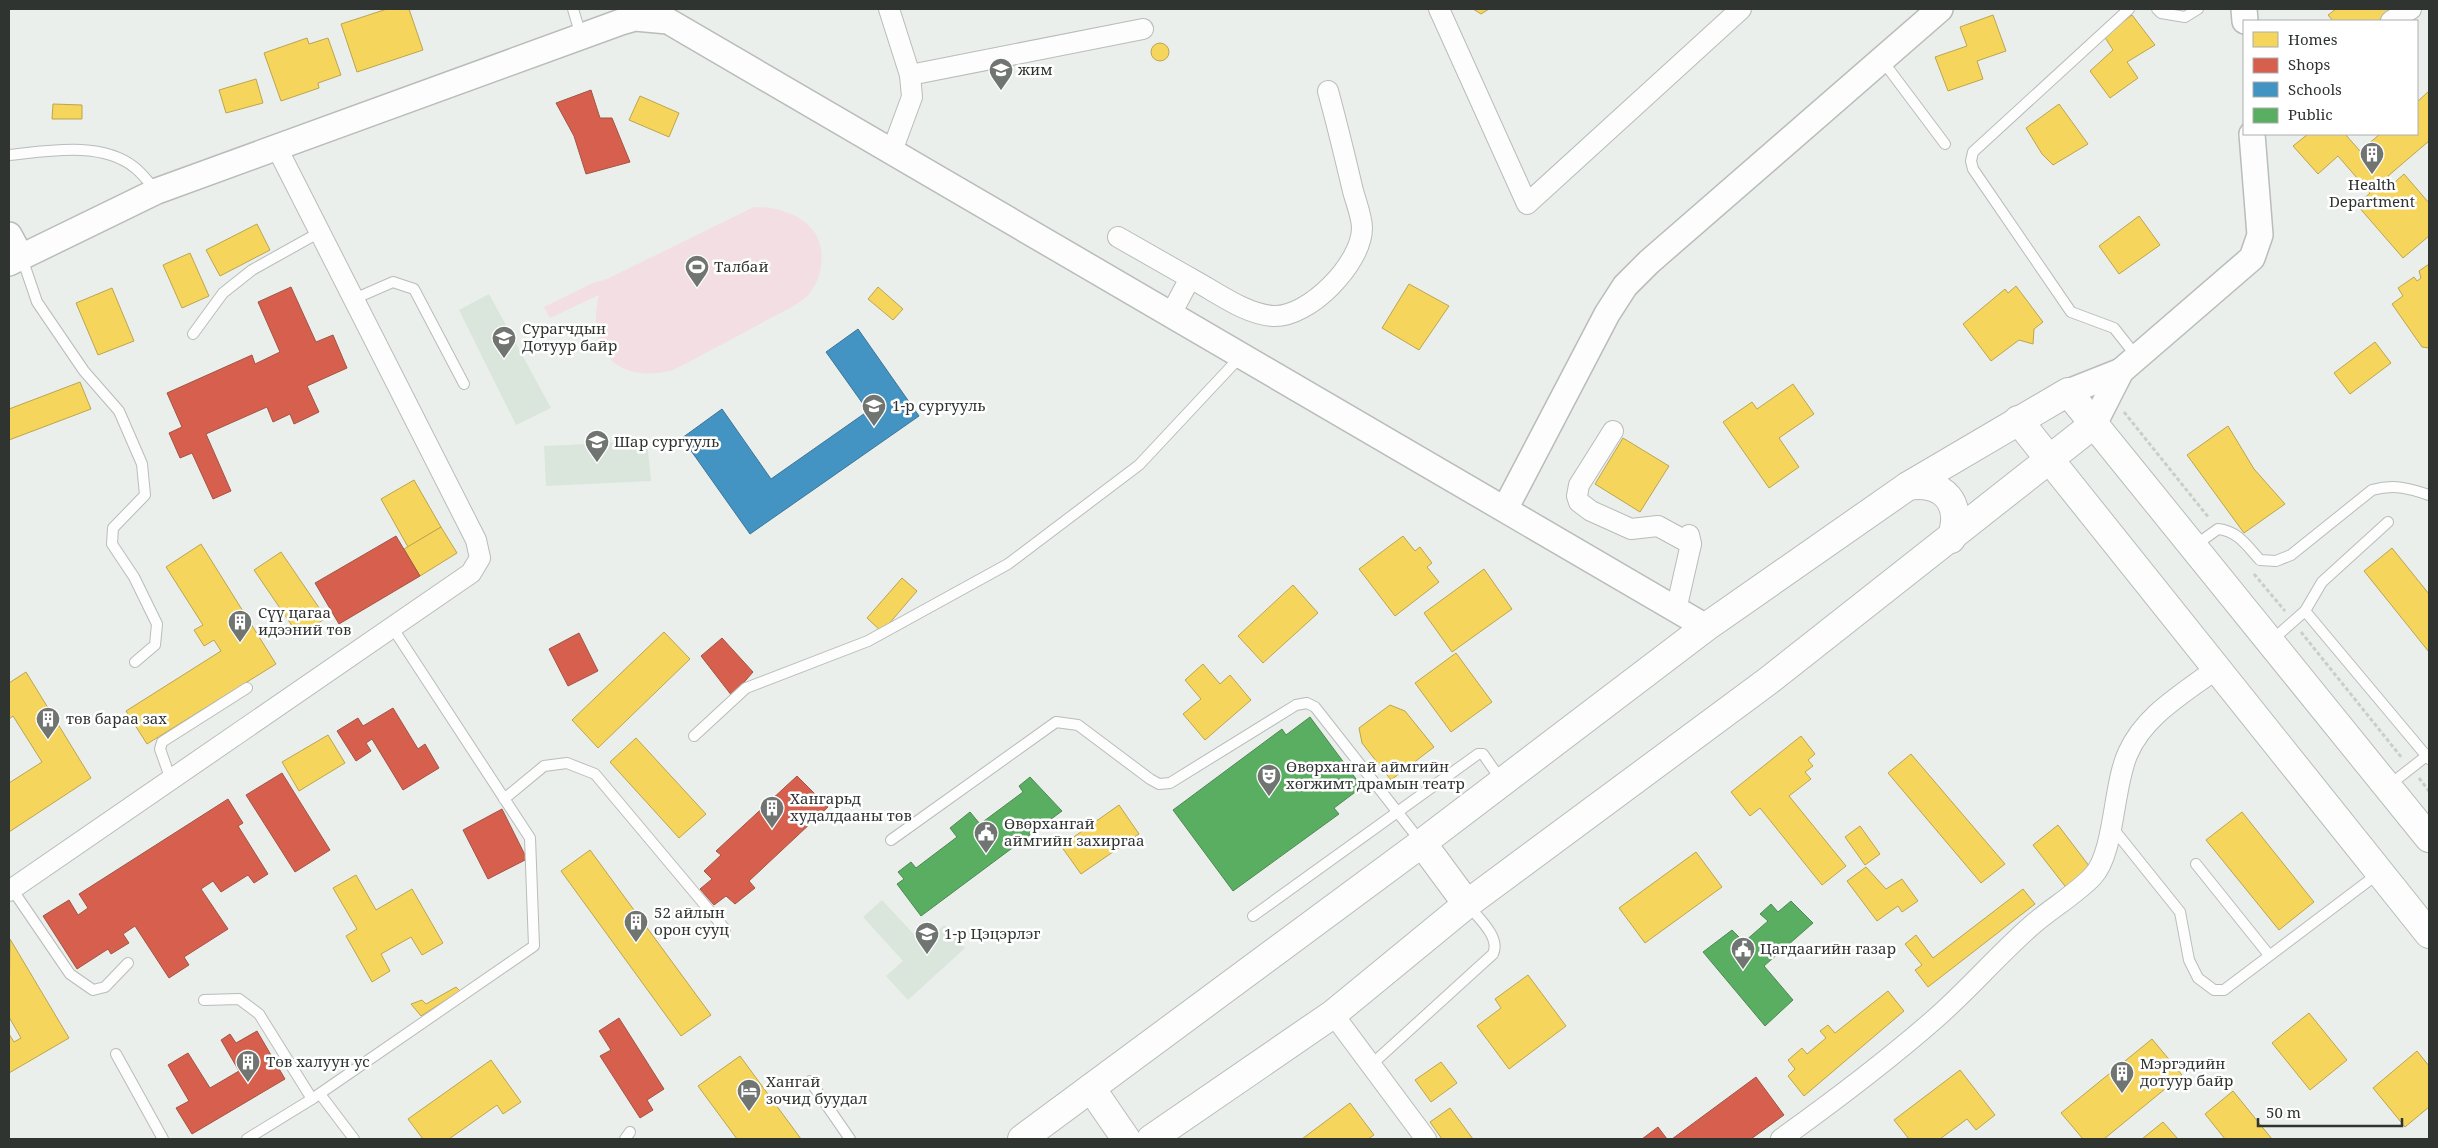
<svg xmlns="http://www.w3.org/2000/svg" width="2438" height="1148" font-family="'Noto Serif',serif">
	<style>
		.built { fill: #dae5dc }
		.green { fill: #f3dee3 }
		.homes { fill: #f6d55c; stroke: #bba54f }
		.shops { fill: #d6604d; stroke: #a45345 }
		.schools { fill: #4393c3; stroke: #3d7697 }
		.public { fill: #5aae61; stroke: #4d8953 }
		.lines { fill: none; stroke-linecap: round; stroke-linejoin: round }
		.service-casing { stroke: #b9bcba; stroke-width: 12 }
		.minor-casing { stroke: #b9bcba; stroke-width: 22 }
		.tertiary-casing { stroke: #b9bcba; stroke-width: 28 }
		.secondary-casing { stroke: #b9bcba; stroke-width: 30 }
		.path { stroke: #cbcdcb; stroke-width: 3; stroke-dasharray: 4 2.5; stroke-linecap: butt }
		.service { stroke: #fcfdfc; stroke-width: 10 }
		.minor { stroke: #fcfdfc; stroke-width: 20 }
		.tertiary { stroke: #fcfdfc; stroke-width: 25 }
		.secondary { stroke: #fcfdfc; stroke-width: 28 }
		.labels { text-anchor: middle; stroke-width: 5; stroke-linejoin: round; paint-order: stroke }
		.poi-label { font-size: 15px; fill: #303431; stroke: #fff; text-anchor: start }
	</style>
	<rect width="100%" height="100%" fill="#eaefeb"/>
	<g class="built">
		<path d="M489,294L551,408L516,425L459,310Z"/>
		<path d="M647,441L651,481L546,486L544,446Z"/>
		<path d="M882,900L923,944L944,925L965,948L908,1000L886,976L903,961L863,917Z"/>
	</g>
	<path class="green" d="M754,207C776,207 802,214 815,233C826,251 823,277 809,294C799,305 780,313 767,320C736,337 704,354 673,370C616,385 586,350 599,295L550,318L544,307L593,283L607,279Z"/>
	<g class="homes">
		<path d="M387,9H409L423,50L357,72L341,24Z"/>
		<path d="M1473,9H1489L1481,14Z"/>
		<path d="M2336,9H2393L2378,21H2333L2328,15Z"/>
		<path d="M1993,15L2006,51L1977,61L1983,79L1948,91L1935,57L1967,46L1960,27Z"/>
		<path d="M2132,15L2155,45L2127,62L2138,78L2110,98L2090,71L2113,50L2104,36Z"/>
		<path d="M307,38L309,44L328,38L341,75L318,83L319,88L281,101L264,53Z"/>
		<circle cx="1160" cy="52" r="9"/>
		<path d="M256,79L263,103L226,113L219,90Z"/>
		<path d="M2429,91V141L2388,176L2394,183L2404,174L2429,203V236L2403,258L2357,205L2370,193L2338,156L2318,174L2293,146L2308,134H2345L2360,151L2380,134H2417V102Z"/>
		<path d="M640,96L679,113L669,137L629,120Z"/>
		<path d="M53,104L82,105V119H52Z"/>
		<path d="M2059,104L2088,144L2053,165L2042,154L2026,128Z"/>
		<path d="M2139,216L2160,245L2119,274L2099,246Z"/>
		<path d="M257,224L270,250L220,276L206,250Z"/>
		<path d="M190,253L209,296L182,308L163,265Z"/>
		<path d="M2429,264V348L2422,347L2392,304L2403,296L2398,288L2414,277L2417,281L2421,278L2419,271Z"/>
		<path d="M1409,284L1449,306L1419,350L1382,328Z"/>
		<path d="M2016,286L2043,322L2034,329L2033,344L2019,340L1991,361L1963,324L2005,289L2008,293Z"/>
		<path d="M878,287L903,309L893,320L868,299Z"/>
		<path d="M112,288L134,341L98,355L76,303Z"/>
		<path d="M2375,342L2391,363L2350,394L2334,373Z"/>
		<path d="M80,382L91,409L9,440V409Z"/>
		<path d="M1793,384L1814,414L1779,438L1799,467L1769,488L1723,422L1752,402L1757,409Z"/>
		<path d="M2228,426L2254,469L2285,504L2244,533L2187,455Z"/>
		<path d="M1623,438L1669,466L1640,512L1595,484Z"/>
		<path d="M414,480L441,527L408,547L381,499Z"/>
		<path d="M441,527L457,553L420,576L404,549Z"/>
		<path d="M1403,536L1415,551L1420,547L1432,563L1427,567L1439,582L1395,616L1359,569Z"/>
		<path d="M201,544L276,664L147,744L126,711L221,651L214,640L204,646L194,630L203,625L166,567Z"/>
		<path d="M2392,548L2429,594V652L2364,571Z"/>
		<path d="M281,552L326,618L299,636L254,570Z"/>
		<path d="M1484,569L1512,609L1452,652L1424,613Z"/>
		<path d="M902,578L917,591L882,632L867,618Z"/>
		<path d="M1293,585L1318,613L1263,663L1238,636Z"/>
		<path d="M664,632L690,659L598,748L572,720Z"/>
		<path d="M1456,653L1492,702L1451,732L1415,683Z"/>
		<path d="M1203,664L1220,684L1230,675L1251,700L1205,740L1183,714L1201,699L1185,680Z"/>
		<path d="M26,672L91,778L9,832V783L42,762L13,716L9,719V683Z"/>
		<path d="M1390,705L1405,711L1434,747L1391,780L1362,743L1359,728Z"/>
		<path d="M328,735L345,763L299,791L282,762Z"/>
		<path d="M1801,736L1815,754L1808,760L1813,766L1805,772L1811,779L1789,796L1846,866L1822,885L1760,808L1750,816L1731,792Z"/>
		<path d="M636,738L706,814L679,838L610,762Z"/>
		<path d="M1911,754L2005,864L1981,883L1888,773Z"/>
		<path d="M1119,805L1139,834L1081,874L1061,846Z"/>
		<path d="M2242,812L2314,902L2279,930L2206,840Z"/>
		<path d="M2058,825L2093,871L2068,890L2033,845Z"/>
		<path d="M1860,826L1880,854L1865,865L1845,837Z"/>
		<path d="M590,850L711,1015L681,1036L561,871Z"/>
		<path d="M1696,852L1722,887L1645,943L1619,908Z"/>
		<path d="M1866,867L1886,889L1902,879L1918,901L1902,912L1898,906L1877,921L1847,881Z"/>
		<path d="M356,875L376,910L412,889L443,943L422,955L411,937L381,954L390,971L372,982L346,936L357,929L333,888Z"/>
		<path d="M2023,889L2035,904L1928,987L1915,970L1922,965L1905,944L1916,935L1933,958Z"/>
		<path d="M10,939L69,1038L9,1073V1034L14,1042L21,1038L9,1017Z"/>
		<path d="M1528,975L1566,1026L1509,1069L1477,1026L1501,1008L1495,999Z"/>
		<path d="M456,987L460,991L421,1016L411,1004L422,1000L426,1004Z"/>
		<path d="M1888,991L1904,1011L1804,1096L1788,1076L1795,1069L1788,1060L1802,1048L1807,1054L1826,1038L1820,1031L1828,1025L1835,1033Z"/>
		<path d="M2309,1013L2347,1060L2310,1090L2272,1043Z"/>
		<path d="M2152,1039L2182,1075L2104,1139H2083L2061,1113Z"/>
		<path d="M2417,1051L2429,1066V1107L2405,1127L2373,1088Z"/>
		<path d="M740,1056L801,1139H737L698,1086Z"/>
		<path d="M491,1060L521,1102L503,1114L497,1105L449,1139H423L408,1119Z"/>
		<path d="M1441,1062L1457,1083L1431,1102L1415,1080Z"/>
		<path d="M1960,1070L1995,1115L1976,1130L1967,1119L1940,1139H1909L1894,1120Z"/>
		<path d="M2233,1091L2272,1139H2225L2205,1114Z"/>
		<path d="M1350,1103L1374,1135L1368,1139H1302Z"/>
		<path d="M1450,1108L1473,1139H1442L1430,1122Z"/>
		<path d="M2163,1122L2178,1139H2142Z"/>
	</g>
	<g class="shops">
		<path d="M591,90L600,118H612L630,162L586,174L574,136L556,103Z"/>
		<path d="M291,287L316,342L333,335L347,368L307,386L319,412L294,424L290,414L273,422L267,407L206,434L231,491L213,499L192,453L180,458L169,433L182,427L167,393L252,355L255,364L280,352L258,302Z"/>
		<path d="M396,536L420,576L339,624L315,583Z"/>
		<path d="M579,633L598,671L568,686L549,649Z"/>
		<path d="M722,638L753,672L732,696L701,656Z"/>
		<path d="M393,708L418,749L425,744L439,768L403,790L372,739L366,743L371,751L356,761L337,731L358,718L363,726Z"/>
		<path d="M282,773L330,850L295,872L246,795Z"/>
		<path d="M797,776L828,807L749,881L755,888L735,904L726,896L714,905L700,889L712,879L704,871L721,855L716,851Z"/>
		<path d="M228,799L243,823L238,826L268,874L254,883L248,875L221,892L213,881L201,889L228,929L184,957L189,965L169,978L135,926L123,934L129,943L111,954L108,949L77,969L43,916L69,900L78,915L88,908L79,894Z"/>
		<path d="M502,809L527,859L488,879L463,830Z"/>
		<path d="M619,1018L664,1089L647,1100L653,1110L640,1118L600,1056L611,1050L599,1031Z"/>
		<path d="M257,1031L285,1079L192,1134L176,1108L189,1101L168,1065L188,1053L210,1088L239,1071L221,1040L230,1034L236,1043Z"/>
		<path d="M1756,1077L1784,1115L1751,1139H1672Z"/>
		<path d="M1658,1127L1667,1139H1642Z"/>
	</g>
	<path class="schools" d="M858,329L919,416L750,534L682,438L722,409L771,479L868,411L826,352Z"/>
	<g class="public">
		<path d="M1310,717L1362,787L1334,808L1339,814L1233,891L1173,810L1282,729L1286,735Z"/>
		<path d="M1030,777L1062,811L921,916L897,884L904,879L898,872L911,862L916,868L957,837L950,828L970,812L980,824L1023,792L1019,786Z"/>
		<path d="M1791,901L1813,923L1764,966L1793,1000L1765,1026L1703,952L1732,930L1744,942L1768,921L1760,914L1771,904L1778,912Z"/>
	</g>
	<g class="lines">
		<defs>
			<g id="service">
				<path d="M573,9L581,36"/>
				<path d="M2129,9L1973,152L1971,161L1973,169L2071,312L2114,328L2137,357"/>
				<path d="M2157,9L2161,13L2185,17L2198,9"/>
				<path d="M1882,60L1945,144"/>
				<path d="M9,155C48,151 101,141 134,167C142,173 149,183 156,190"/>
				<path d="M22,258L37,302L84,371L119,411L142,464L145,495L113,528L112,544L134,577L157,624L155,645L135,662"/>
				<path d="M354,299L393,282L414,289L464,384"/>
				<path d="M193,334L223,293L252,270L320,232"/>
				<path d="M2194,546L2218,529C2238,531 2247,546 2260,560L2276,561L2291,555L2372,490C2394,484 2408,488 2429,495"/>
				<path d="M2305,611L2429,759"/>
				<path d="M2271,641L2305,611L2322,582L2388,522"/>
				<path d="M694,736L746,688L868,641L1008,564L1139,465L1241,356"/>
				<path d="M171,780L160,749L162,742L247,688"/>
				<path d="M2388,786L2429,754"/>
				<path d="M504,799L544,766L567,763L595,774L725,929"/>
				<path d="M2111,826L2180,912L2189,960L2198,978L2214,990H2224L2379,873"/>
				<path d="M891,840L1056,722L1078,725L1150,779L1159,784L1170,783L1296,705L1307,703L1315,707L1421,842"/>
				<path d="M2196,864L2269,955"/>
				<path d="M12,889L70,974L93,990L105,987L128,963"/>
				<path d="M1253,916L1478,754H1483L1501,780"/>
				<path d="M204,1000L239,999L259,1014L312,1099"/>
				<path d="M116,1054L163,1139"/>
				<path d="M1371,1065L1493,954C1501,937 1478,918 1468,905"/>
				<path d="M810,1081L850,1139"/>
				<path d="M320,1094L354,1139"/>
				<path d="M247,1139L312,1099L534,946L530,838L392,627"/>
				<path d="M625,1139L630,1132"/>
			</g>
			<g id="minor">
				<path d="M889,9L910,75L912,97L892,151"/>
				<path d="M1439,9L1527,204L1741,9"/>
				<path d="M2391,21L2411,9"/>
				<path d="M910,75L1143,29"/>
				<path d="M1118,237L1190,278L1171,314"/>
				<path d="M1190,278C1215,291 1244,314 1273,316C1309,318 1362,263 1362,228C1362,217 1356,202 1353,191C1345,157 1337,124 1328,91"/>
				<path d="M1613,431L1579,485L1577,496L1579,502L1591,511L1631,529L1658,526L1691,544"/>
				<path d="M1676,610L1691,544L1689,535"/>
				<path d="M9,891L471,573L480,558L476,540L276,146"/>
				<path d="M1333,1014L1426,1139"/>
				<path d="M1781,1139C1834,1101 1887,1061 1936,1018C1969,989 1998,955 2031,926C2050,909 2075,895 2093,876C2115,852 2113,785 2128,753C2145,714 2185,693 2217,668"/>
			</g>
			<g id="tertiary">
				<path d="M2244,9L2245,21"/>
				<path d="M9,235L21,257"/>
				<path d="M9,263L157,191L621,22L635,18L668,21L1706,627"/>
				<path d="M2068,392L2121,371L2252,258L2260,235L2252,134"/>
				<path d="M2094,424L2121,371"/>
				<path d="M1505,509L1607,314L1625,286L1649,262L1940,9"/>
			</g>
			<g id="secondary">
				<path d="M2018,420L2429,934"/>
				<path d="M1908,486C1944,480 1964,504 1951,539"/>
				<path d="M1422,843L1467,904"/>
				<path d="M1091,1088L1126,1139"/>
				<path d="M1022,1139L1422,843L1706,627L1908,486L2068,392L2429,838"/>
				<path d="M1151,1139L1333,1014L1467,904L1768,681L2094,424"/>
			</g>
		</defs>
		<use href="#service" class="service-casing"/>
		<use href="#minor" class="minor-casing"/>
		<use href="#tertiary" class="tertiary-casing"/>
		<use href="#secondary" class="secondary-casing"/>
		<g class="path">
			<path d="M2124,412L2209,518"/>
			<path d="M2254,574L2285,611"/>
			<path d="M2301,632L2402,758"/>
			<path d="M2419,778L2429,791"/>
		</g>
		<use href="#service" class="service"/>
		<use href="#minor" class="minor"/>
		<use href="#tertiary" class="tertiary"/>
		<use href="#secondary" class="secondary"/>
	</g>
	<defs>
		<symbol id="school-pin" viewBox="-11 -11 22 30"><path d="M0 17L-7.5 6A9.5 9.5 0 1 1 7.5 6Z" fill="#717572" stroke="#fff"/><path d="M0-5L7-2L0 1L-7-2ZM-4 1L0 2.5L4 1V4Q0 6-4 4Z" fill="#fff"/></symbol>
		<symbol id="building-pin" viewBox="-11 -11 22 30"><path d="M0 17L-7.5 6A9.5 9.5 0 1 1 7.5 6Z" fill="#717572" stroke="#fff"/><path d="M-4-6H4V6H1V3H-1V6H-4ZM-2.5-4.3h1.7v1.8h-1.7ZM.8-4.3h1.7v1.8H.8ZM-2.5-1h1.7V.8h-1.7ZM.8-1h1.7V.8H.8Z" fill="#fff"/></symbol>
		<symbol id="stadium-pin" viewBox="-11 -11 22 30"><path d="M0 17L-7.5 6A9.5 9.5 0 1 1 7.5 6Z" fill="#717572" stroke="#fff"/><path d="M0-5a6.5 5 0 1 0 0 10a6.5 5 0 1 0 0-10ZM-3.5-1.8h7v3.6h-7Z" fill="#fff"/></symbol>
		<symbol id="theatre-pin" viewBox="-11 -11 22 30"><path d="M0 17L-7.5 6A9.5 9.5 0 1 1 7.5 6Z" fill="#717572" stroke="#fff"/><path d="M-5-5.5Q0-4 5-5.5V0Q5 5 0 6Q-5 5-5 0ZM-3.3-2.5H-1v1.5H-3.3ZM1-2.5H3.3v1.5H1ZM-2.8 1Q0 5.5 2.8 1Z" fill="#fff"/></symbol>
		<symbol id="civic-pin" viewBox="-11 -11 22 30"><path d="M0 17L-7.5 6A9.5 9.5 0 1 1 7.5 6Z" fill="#717572" stroke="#fff"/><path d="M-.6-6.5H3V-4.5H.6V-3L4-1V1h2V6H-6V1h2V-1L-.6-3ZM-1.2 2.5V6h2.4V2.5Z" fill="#fff"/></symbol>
		<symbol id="hotel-pin" viewBox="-11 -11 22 30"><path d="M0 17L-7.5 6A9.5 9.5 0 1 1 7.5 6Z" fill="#717572" stroke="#fff"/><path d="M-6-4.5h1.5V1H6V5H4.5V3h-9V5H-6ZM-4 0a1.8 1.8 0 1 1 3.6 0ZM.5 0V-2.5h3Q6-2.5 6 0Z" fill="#fff"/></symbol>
	</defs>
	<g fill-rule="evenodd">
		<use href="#school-pin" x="987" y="56" width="28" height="38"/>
		<use href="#building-pin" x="2358" y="140" width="28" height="38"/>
		<use href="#stadium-pin" x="683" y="253" width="28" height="38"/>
		<use href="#school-pin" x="490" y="324" width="28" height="38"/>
		<use href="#school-pin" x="860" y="392" width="28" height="38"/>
		<use href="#school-pin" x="583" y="428" width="28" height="38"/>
		<use href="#building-pin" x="226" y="608" width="28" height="38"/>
		<use href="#building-pin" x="34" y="705" width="28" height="38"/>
		<use href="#theatre-pin" x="1255" y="762" width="28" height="38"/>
		<use href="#building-pin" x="758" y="794" width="28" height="38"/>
		<use href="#civic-pin" x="972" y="819" width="28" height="38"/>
		<use href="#building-pin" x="622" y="908" width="28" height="38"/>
		<use href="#school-pin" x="913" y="920" width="28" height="38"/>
		<use href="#civic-pin" x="1729" y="935" width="28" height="38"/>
		<use href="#building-pin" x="234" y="1048" width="28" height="38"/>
		<use href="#building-pin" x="2108" y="1059" width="28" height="38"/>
		<use href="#hotel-pin" x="735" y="1077" width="28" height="38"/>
	</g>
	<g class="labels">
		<g class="poi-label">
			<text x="1018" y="75">жим</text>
			<text x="2372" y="190" text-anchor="middle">Health<tspan x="2372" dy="17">Department</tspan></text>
			<text x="714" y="272">Талбай</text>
			<text x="522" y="334">Сурагчдын<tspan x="522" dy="17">Дотуур байр</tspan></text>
			<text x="892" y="411">1-р сургууль</text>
			<text x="614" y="447">Шар сургууль</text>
			<text x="258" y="618">Сүү цагаа<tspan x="258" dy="17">идээний төв</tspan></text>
			<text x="66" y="724">төв бараа зах</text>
			<text x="1286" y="772">Өвөрхангай аймгийн<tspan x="1286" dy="17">хөгжимт драмын театр</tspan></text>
			<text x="790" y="804">Хангарьд<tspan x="790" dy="17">худалдааны төв</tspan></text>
			<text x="1004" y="829">Өвөрхангай<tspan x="1004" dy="17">аймгийн захиргаа</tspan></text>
			<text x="654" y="918">52 айлын<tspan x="654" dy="17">орон сууц</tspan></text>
			<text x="944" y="939">1-р Цэцэрлэг</text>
			<text x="1760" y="954">Цагдаагийн газар</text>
			<text x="266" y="1067">Төв халуун ус</text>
			<text x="2140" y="1069">Мэргэдийн<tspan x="2140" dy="17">дотуур байр</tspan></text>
			<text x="766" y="1087">Хангай<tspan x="766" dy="17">зочид буудал</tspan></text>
		</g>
	</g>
	<rect width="2438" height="1148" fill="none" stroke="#303431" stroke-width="20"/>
	<rect x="2243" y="20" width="175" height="115" fill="#ffffff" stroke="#acaead"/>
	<rect x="2253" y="32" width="25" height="15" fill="#f6d55c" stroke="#acaead"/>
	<text x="2288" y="45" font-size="15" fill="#303431">Homes</text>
	<rect x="2253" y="58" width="25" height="15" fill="#d6604d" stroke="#acaead"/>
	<text x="2288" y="70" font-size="15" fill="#303431">Shops</text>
	<rect x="2253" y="82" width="25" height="15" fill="#4393c3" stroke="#acaead"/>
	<text x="2288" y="95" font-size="15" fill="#303431">Schools</text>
	<rect x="2253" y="108" width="25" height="15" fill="#5aae61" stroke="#acaead"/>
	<text x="2288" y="120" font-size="15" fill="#303431">Public</text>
	<path d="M2258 1118v8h144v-8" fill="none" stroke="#303431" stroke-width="2.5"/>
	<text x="2266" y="1118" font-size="15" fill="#303431" stroke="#ffffff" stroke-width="4" paint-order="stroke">50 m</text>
</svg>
